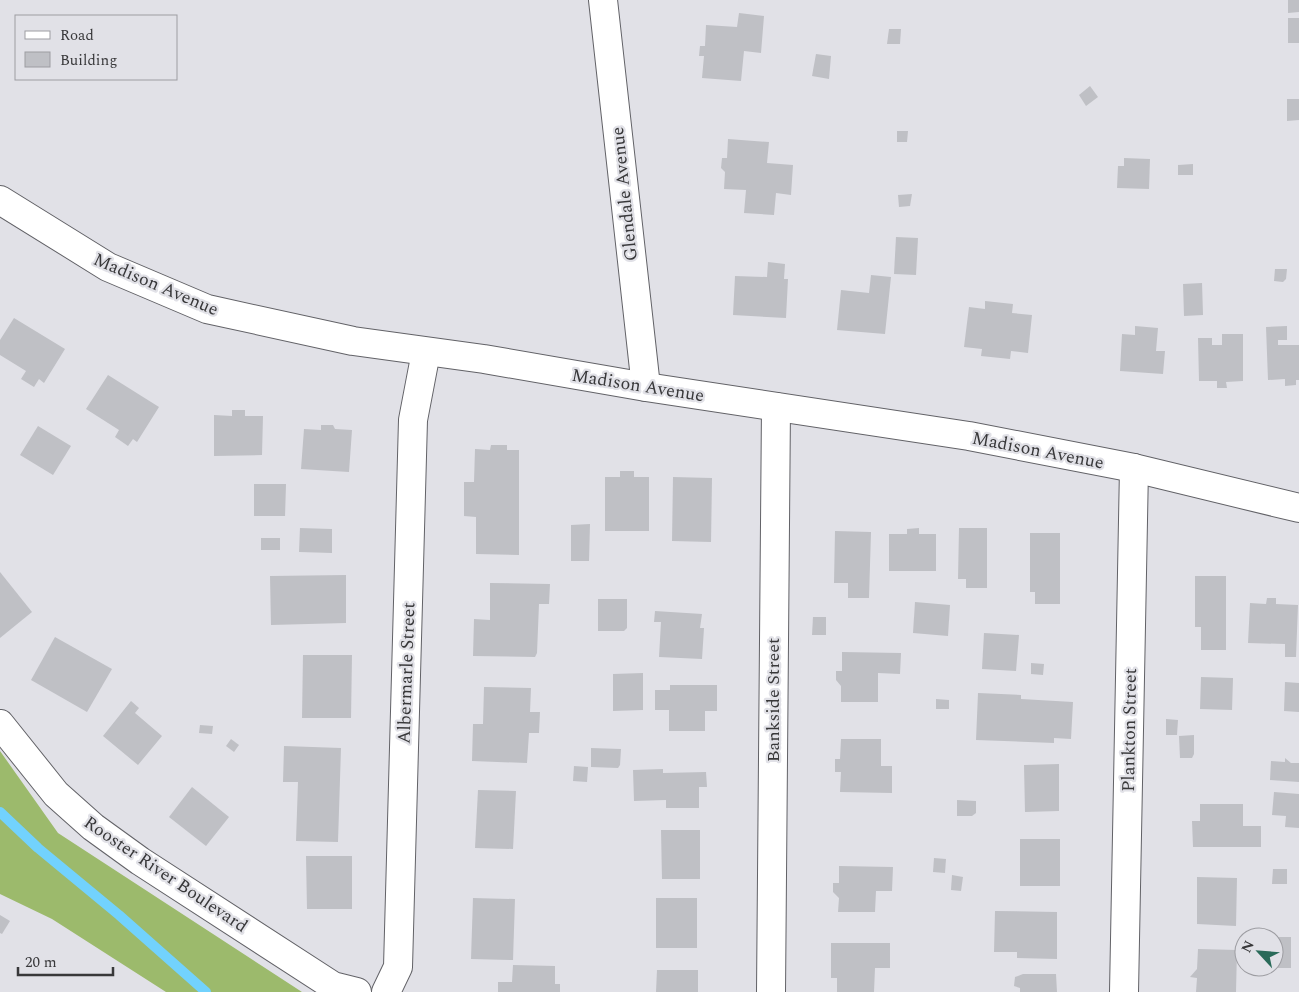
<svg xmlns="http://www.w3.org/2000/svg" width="1299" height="992" font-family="Spectral,serif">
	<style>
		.forest { fill: #9cba6c }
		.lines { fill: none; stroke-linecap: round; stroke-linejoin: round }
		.stream { stroke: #72d2fd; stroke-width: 10 }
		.building { fill: #bfc0c5 }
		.street-casing { stroke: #626267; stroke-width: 30 }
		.secondary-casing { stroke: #626267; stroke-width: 30 }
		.street { stroke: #fff; stroke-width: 28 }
		.secondary { stroke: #fff; stroke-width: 28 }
		.labels { text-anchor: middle; stroke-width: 4.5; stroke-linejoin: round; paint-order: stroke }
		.street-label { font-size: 18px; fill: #38383a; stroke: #e1e1e7 }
	</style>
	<rect width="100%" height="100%" fill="#e1e1e7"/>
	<path class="forest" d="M0,751L58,833L302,992H166L52,919L0,894Z"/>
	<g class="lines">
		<path class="stream" d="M0,812L38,848L119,915L206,992"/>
	</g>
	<g class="building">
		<path d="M1288,0H1299V12L1288,13Z"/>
		<path d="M739,13L764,16L761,53L744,51L741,81L702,78L704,56H699L700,46H705L706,25L737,27Z"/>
		<rect x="1288" y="18" width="11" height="25"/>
		<path d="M889,29H901L900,44H887Z"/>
		<path d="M816,54L831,56L829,79L812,76Z"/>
		<path d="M1090,86L1098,97L1086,106L1079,95Z"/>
		<path d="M1287,99H1299V120L1287,121Z"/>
		<path d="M897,131H908L907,142H897Z"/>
		<path d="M728,139L769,142L767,163L793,165L791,195L776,193L774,215L744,213L746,190L724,189L725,172L721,168L722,158H727Z"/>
		<path d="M1124,158L1150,159L1149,189L1117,188L1118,166H1124Z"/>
		<path d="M1193,164V175H1178V165Z"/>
		<path d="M912,194L910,206L899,207L898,195Z"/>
		<path d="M896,237L918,238L916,275L894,274Z"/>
		<path d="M768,262L785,264L784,279H788L786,318L733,315L735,276L767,277Z"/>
		<path d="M1275,269H1287L1286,279L1283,282L1274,281Z"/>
		<path d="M871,275L891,277L885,334L837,330L841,290L869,293Z"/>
		<path d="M1202,283L1203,315L1184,316L1183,284Z"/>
		<path d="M985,301L1013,304L1012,313L1032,315L1028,353L1011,351L1010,359L981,356L982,349L964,347L969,307L985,309Z"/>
		<path d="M14,318L65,349L44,383L39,379L34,387L21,379L26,371L0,355V340Z"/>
		<path d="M1135,326L1158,328L1156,351H1165L1163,374L1120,371L1122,334L1135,335Z"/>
		<path d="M1287,326V340H1278V345H1299V380H1296V385L1285,386V379L1268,380L1266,327Z"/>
		<path d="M1222,334H1243V381L1226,382L1227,388H1217V381H1199L1198,338H1212V345H1222Z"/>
		<path d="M108,375L159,407L137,442L133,439L128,446L115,437L119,430L86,409Z"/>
		<path d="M232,410H245V416H263L262,455L214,456V415L232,416Z"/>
		<path d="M321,425H333L335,429L352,430L349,472L301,469L304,429L321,430Z"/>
		<path d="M38,426L71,446L53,475L20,455Z"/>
		<path d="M491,445H507V450H519V555L476,554V517L464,516V482H474L475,449L490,450Z"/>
		<path d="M620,471H634V477H649V531H605V477H620Z"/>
		<path d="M673,477L712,478L711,542L672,541Z"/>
		<path d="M254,484H286L285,516H254Z"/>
		<path d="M590,524L589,561H571V525Z"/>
		<path d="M300,528L332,529V553L299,552Z"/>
		<path d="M919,528V534H936V571H889V534H907V529Z"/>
		<path d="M959,528H987V588H966V579H958Z"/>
		<path d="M835,531L871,532L869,598H848V583H834Z"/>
		<path d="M1030,533H1060V604H1035V592H1030Z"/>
		<rect x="261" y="538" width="19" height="12"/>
		<path d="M0,572L32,612L0,638Z"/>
		<path d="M346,575V623L271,625L270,576Z"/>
		<path d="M1195,576H1226V650H1201V627H1195Z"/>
		<path d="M490,583L550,584L549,604H539L537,653L535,657L473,656L474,619L490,620Z"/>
		<path d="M1267,598H1276V604L1298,605L1296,657H1285V644L1248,643L1250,603L1266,604Z"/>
		<path d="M598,599H627V628L624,631H598Z"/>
		<path d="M915,602L950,605L948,636L913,633Z"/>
		<path d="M655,611L702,614L700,628H704L702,659L659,657L661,622H654Z"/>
		<path d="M813,617H826V635H812Z"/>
		<path d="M984,633L1019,635L1016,671L982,669Z"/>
		<path d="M55,637L112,669L87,712L31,680Z"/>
		<path d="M842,652L901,653L900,674L878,673V702H841V686L836,680V671H842Z"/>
		<path d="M303,655H352L351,718H302Z"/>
		<path d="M1031,663L1044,664L1043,675L1031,674Z"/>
		<path d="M643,673V710L613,711V674Z"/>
		<path d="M1201,677L1233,678L1232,710L1200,709Z"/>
		<path d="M1285,682L1299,683V712L1284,711Z"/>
		<path d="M670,685H717V711H705V731H669V710H655V690H670Z"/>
		<path d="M484,687L531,688L530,712H540L539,733H529L527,763L472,761L473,724H483Z"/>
		<path d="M978,693L1021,695V699L1073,702L1071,739L1054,738V743L976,740Z"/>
		<path d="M936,699L949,700V709H936Z"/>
		<path d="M131,701L139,708L135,713L162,736L138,765L103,736Z"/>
		<path d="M1166,719L1178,720L1177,735H1166Z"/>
		<path d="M200,725L213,726L212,734L199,733Z"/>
		<path d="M1194,735V754L1192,758H1180L1179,736Z"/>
		<path d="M231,739L239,745L234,752L226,746Z"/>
		<path d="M841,739H881V766H892V793L840,792L841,772H835V759H840Z"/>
		<path d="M284,746L341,748L338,842L296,841L298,782H283Z"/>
		<path d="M591,748L621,749L620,765L618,768L591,767Z"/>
		<path d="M1285,758L1291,763H1299V782L1270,780L1271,761L1285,762Z"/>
		<path d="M1059,764V811L1025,812L1024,765Z"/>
		<path d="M574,766L588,767L587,782L573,781Z"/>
		<path d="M663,769V773L706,772L707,787H699V808H666V800L634,801L633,770Z"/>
		<path d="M192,787L229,817L206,846L169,817Z"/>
		<path d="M478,790L516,791L513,849L475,848Z"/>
		<path d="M1274,792L1299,794V828L1285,827L1286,816L1272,815Z"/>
		<path d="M957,800L976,801V813L972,816H957Z"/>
		<path d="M1200,804H1243V826H1261V847H1193L1192,821H1200Z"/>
		<path d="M661,830H700V879H662Z"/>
		<rect x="1020" y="839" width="40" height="47"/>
		<path d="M306,856H352V909H307Z"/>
		<path d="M934,858L946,859L945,873L933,872Z"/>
		<path d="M839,866L893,867L892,891H876L875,912H838L839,898L833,892V883H839Z"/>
		<path d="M1273,869H1287V884H1272Z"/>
		<path d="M952,875L963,877L961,891L951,890Z"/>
		<path d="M1197,877L1237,878L1236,926L1197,924Z"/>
		<path d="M473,898L515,899L513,960L471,959Z"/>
		<rect x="656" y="898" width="41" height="50"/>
		<path d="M995,911L1057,912V959L1017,958V952H994Z"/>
		<path d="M0,915L10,921L2,934L0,933Z"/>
		<rect x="1274" y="937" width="17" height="31"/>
		<path d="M831,943H890V968H875L874,992H837V978H831Z"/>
		<path d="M1198,949L1237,950L1236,992H1196L1197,978L1190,977L1197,969Z"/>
		<path d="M513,965L555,966V984H560V992H498V982H512Z"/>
		<path d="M657,970H698V992H656Z"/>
		<path d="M1023,974H1056L1057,992H1020V988L1014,986L1015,977Z"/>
	</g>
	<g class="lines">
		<defs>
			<g id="street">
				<path d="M603,0L646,387"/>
				<path d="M0,724L56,794L93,827L140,861L333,986L357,992"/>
				<path d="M386,992L398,967L413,420L426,352"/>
				<path d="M771,992L776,407"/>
				<path d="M1124,992L1134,468"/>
			</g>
			<path id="secondary" d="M0,200L108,267L207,309L353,341L484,359L646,387L969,436L1134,468L1299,508"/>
		</defs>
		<use href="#street" class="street-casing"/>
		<use href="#secondary" class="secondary-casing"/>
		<use href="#street" class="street"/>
		<use href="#secondary" class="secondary"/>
	</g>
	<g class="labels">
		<g class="street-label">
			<text transform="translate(624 194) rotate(-96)" y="6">Glendale Avenue</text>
			<text transform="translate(156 284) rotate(23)" y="6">Madison Avenue</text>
			<text transform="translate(638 385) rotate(9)" y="6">Madison Avenue</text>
			<text transform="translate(1038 450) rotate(11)" y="6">Madison Avenue</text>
			<text transform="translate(406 673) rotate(-88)" y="6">Albermarle Street</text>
			<text transform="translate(773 700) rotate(-90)" y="6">Bankside Street</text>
			<text transform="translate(1129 730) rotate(-89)" y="6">Plankton Street</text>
			<text transform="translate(166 874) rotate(34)" y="6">Rooster River Boulevard</text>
		</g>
	</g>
	<rect x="15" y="15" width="162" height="65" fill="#e1e1e7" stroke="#9d9da2"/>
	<rect x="25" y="31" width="25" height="8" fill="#ffffff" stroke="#9d9da2"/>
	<text x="60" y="40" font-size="15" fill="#38383a">Road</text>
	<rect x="25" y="52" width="25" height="15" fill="#bfc0c5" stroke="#9d9da2"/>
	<text x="60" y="65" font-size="15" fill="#38383a">Building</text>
	<g transform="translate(1259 952) rotate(296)"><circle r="24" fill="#e1e1e7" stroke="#9d9da2"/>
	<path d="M0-4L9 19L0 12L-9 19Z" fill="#296a59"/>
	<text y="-8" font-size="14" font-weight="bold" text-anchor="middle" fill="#38383a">N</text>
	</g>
	<path d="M18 967v8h95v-8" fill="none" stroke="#38383a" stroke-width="2.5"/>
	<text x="25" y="967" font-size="15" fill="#38383a" stroke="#e1e1e7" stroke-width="4" paint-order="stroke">20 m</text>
</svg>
